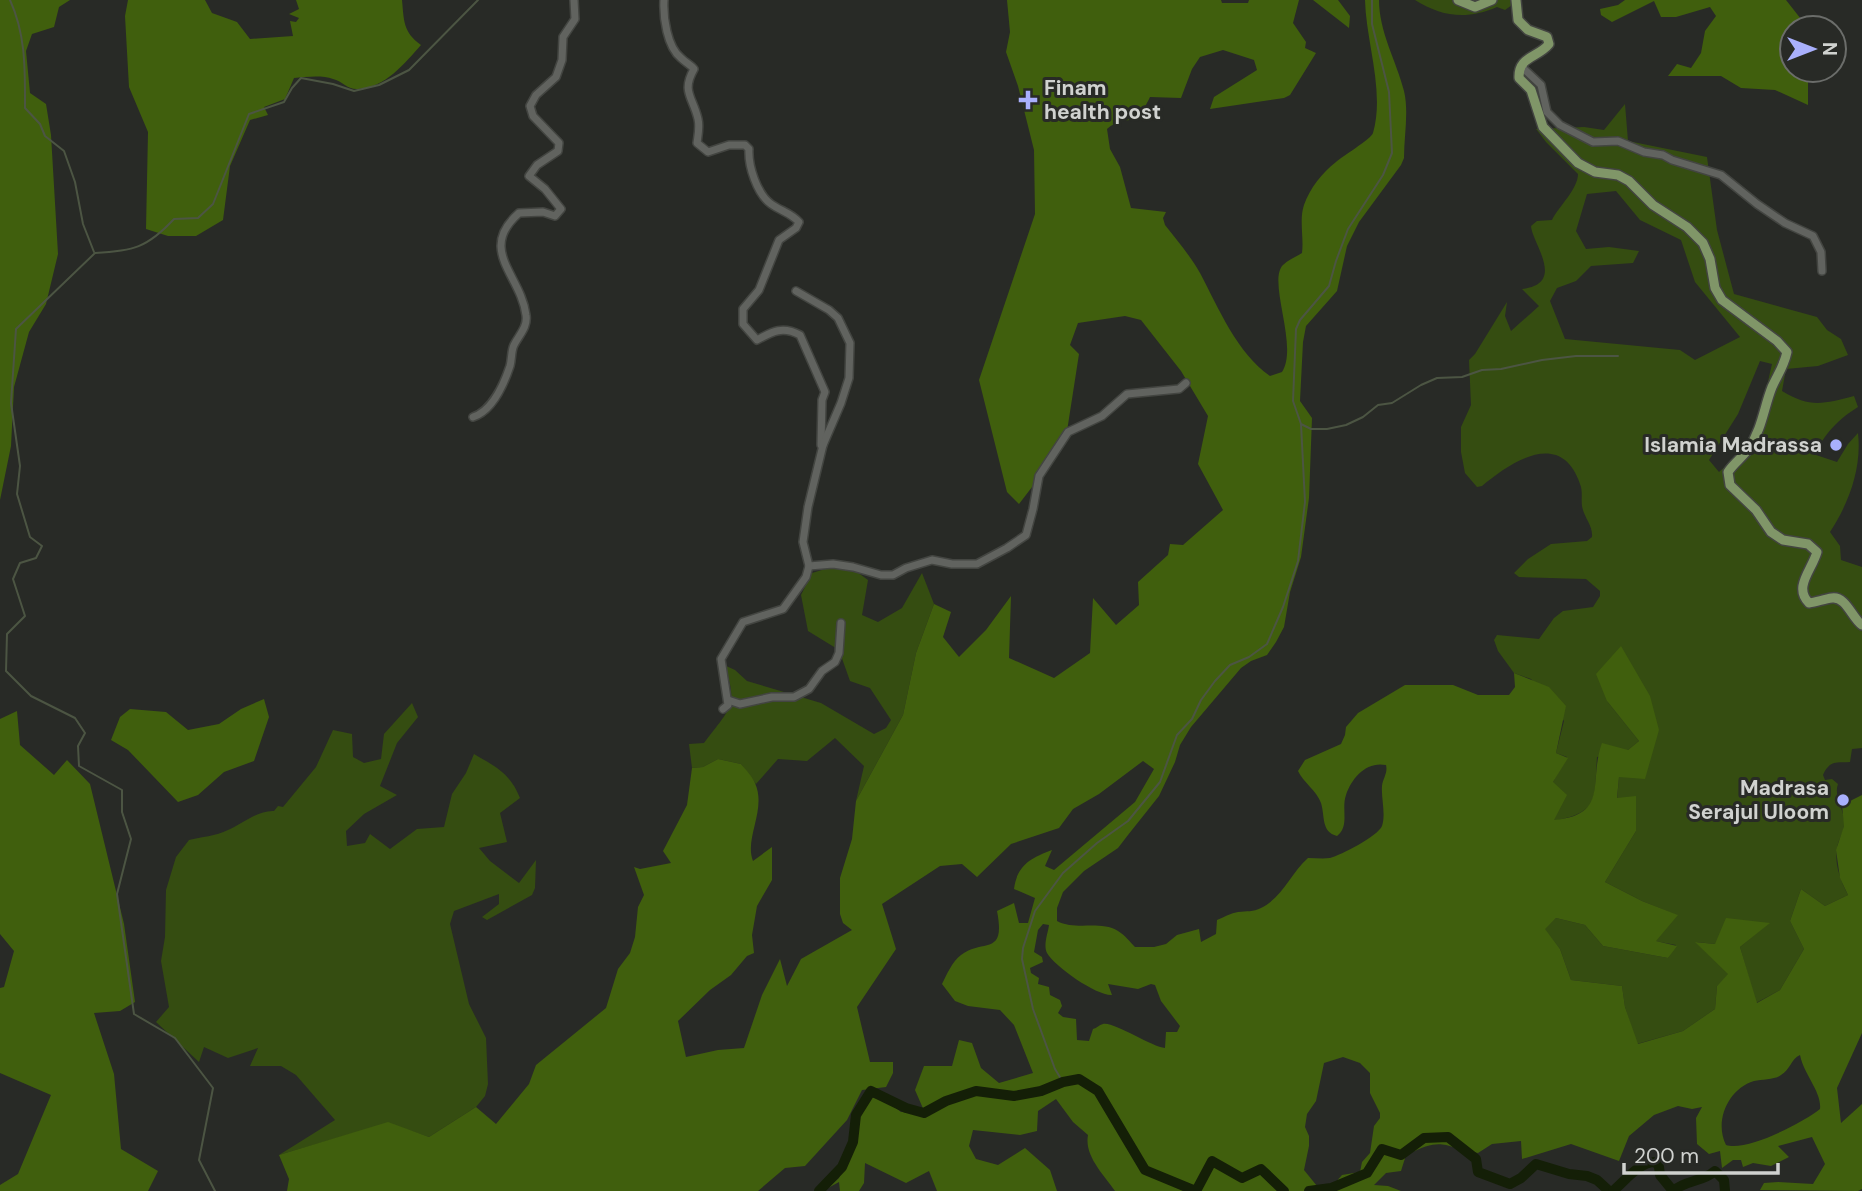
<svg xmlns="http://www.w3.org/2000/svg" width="1862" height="1191" font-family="'DM Sans',sans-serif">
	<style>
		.green { fill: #354d11; fill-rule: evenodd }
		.forest { fill: #405f0d; fill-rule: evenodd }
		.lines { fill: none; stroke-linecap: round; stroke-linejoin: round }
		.stream { stroke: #4c5543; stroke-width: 2 }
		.river { stroke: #141f07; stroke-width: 10 }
		.minor-casing { stroke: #434541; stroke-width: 10 }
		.major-casing { stroke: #434541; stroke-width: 12 }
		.minor { stroke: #61635f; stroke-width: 7 }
		.major { stroke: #809668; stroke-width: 9 }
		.poi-dot { fill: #a9b0fc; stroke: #282a26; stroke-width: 2.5 }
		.labels { text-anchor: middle; stroke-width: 6; stroke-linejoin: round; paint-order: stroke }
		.poi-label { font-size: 21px; font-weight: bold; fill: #d0d2cf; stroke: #282a26; text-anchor: end }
	</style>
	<rect width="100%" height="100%" fill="#282a26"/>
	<g class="green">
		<path d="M1415,0H1519L1505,10L1497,7C1467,20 1442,17 1415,0Z"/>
		<path d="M1625,104L1628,141L1707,157L1717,230L1734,294L1817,317L1827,330L1841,339L1848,355L1818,366L1786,369L1782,391C1810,408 1823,404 1854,396L1858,407C1840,418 1822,435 1816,455L1837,462L1848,444L1858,433C1862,468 1849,503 1830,532L1840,546L1841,560L1862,567V748L1852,749L1850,762C1838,763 1830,759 1823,775L1825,780L1832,779L1838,784C1833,797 1846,811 1844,826C1843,834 1838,840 1837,848C1834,864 1841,881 1848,895L1825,906L1801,889L1790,921L1804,949L1780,990L1756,1003L1740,947L1769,923L1715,944L1696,942L1729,974L1717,986L1715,1009L1683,1031L1637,1044L1625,1007L1622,986L1571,980L1560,949L1544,929L1556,918L1585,925L1603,946L1668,958L1676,945L1655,941L1677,915L1642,901L1605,882L1636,831V797L1617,799L1619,777L1659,730L1607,701L1639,741L1628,750L1597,757C1594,800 1600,812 1553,821V782L1567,757L1556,753L1564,721L1531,679L1514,673L1498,651L1494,640L1497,635L1539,639L1554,618L1563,611L1593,607L1600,596V591L1586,579L1519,577L1514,573L1528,559L1551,544L1587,541L1592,537C1593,525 1584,518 1582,506C1581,499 1583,491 1580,484C1561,428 1511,462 1482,486L1477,487L1465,473L1461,452V427L1471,405L1469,360L1475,354L1507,302L1505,316L1511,331L1539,306L1522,289C1567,284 1532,243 1531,226L1537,221L1552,220C1559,206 1578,189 1578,174L1546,142L1536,129L1584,127L1604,130ZM1616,191L1640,220L1681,240L1695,282L1740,337L1695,360L1680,350L1565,339L1550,301L1557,288L1576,281L1591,266L1633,263L1639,251L1609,247L1586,249L1576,231L1587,194ZM1760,361L1772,364C1761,411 1758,440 1719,472L1709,460L1738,414Z"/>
		<path d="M835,566L857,572L868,580L862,615L878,622L902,608L922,573L934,604L916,653L903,715L856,801L864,766L835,738L807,761L778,759L756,784L741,764L718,759L703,767L692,768L689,744L704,743C728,710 740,707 724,665L735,670L747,681L821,703L874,734L886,728L891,720L870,688L850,681L839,650L808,631L801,595L812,573Z"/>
		<path d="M412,703L418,717L397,743L380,786L397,795L364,814L346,831L347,846L365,843L370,834L390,849L417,829L444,827L452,794L466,773L474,754C496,767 510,773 520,798L500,813L507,842L479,848L490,861L519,883L536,860L535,888L532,895L487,920L482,917L499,904V894L454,911L450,924L469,1004L486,1038L488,1084L485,1096L476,1107L429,1137L388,1123L279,1155L335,1120L296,1075L281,1066H250L258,1048L228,1058L204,1047L199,1062L156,1022L169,1007L161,961L165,937L166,890L176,857L189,840C201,837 216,836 228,830C242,824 258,810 274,811L278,806L283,807L316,767L333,730L352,734L353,757L364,763L381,759L384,734Z"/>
	</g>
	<g class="forest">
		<path d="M0,0H70L59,7L54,27L32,34L26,51L30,93L46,104L51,135L58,254L46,304L29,332L14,387L11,446L0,500Z"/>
		<path d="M128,0H205L212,13L237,22L250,39L293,36L290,21L296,22L299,18L289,14L299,9L296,0H402C404,21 403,32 421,45C405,63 385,88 358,89C348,90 342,81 333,79C322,75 306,77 294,78L285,99L264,107L268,115L250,120L230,166L223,220L196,236H168L146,229L148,132L129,87L125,16Z"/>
		<path d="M1007,0H1221L1222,3H1248L1249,0H1299L1293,23L1306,42L1305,48L1316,53L1290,95L1284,98L1210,109L1214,97L1257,70L1254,60L1223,50L1200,57L1192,69L1181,98L1150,97C1133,133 1129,111 1107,129L1110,149L1120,167L1131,208L1166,212L1163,218L1165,225C1177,240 1191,257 1200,273C1219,309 1237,353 1270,376L1282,372C1299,346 1267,281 1283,265C1288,260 1296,257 1302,253C1304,238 1299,219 1304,205C1310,188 1322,173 1336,162C1343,156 1371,139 1373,133C1385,92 1366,42 1365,0H1379C1379,32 1396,60 1404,91C1409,112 1404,136 1404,158L1401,165L1359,222L1347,246L1337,291L1306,326L1303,342L1300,401L1312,418L1309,498L1301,557L1290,592L1284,627L1276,642L1267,655L1251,661L1241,668L1191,727L1180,745L1175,762L1159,796L1128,835L1118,848L1084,871L1063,892L1057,908V921C1076,931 1100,920 1118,931C1125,935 1130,942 1135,947H1154L1166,944L1177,935L1199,929L1201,942L1216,934L1217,920C1224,917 1231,913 1238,912C1247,911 1253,912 1261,908C1282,898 1291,873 1308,858C1315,858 1323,859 1330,858C1341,855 1378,836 1382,826C1386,814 1381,798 1382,786C1383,778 1388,773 1386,765C1367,761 1352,777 1346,795C1341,809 1350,826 1337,836C1321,832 1325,816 1321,803C1317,791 1303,782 1298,771L1305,760L1341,744L1345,735L1346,727L1358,713L1405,685H1453L1478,695H1509L1515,687L1514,673L1549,687L1566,706L1556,753L1568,758L1553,782L1567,795L1554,820C1610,815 1588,781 1602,743L1628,750L1639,741L1607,701L1596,674L1621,646L1650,696L1659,730L1645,779L1619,777L1617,798L1636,796V831L1605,882L1642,901L1678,915L1656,941L1677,946L1668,958L1603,946L1585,925L1556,918L1545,929L1560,949L1571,980L1622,986L1625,1007L1638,1044L1683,1031L1715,1009L1717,986L1728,974L1695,942L1715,944L1726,918L1770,923L1740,947L1757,1003L1780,990L1804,949L1790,921L1801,889L1825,906L1848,895L1840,878L1836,850L1844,826L1842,805L1862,795V1033L1837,1088L1841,1123L1862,1104V1189L1858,1191L1760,1190L1764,1183L1778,1182L1813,1184L1825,1164L1812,1137L1778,1146L1789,1157L1771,1166L1753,1163L1743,1167L1741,1160H1733L1722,1168L1720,1151L1709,1154L1697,1144L1696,1118L1702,1107L1692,1109L1678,1106L1654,1115L1629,1136L1619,1161L1571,1144L1522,1159L1521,1141L1492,1144L1478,1153C1441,1147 1445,1136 1406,1155L1401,1171L1386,1173L1374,1185L1388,1186L1401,1191H1115C1104,1175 1084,1156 1088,1135L1073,1122L1056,1099L1038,1111L1037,1131L1020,1135L973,1130L969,1146L976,1159L998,1165L1025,1148L1050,1170L1057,1191H937L929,1171L906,1183L865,1163L864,1183L859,1191H840L839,1182L828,1188L839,1178L854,1142L857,1116L870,1097L887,1101L901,1112L925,1113L915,1090L924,1066H952L959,1040L972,1043L981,1068L999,1083L1033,1073L1014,1025L1000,1010L968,1006L955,1001L942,984C947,974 952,962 961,955C983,938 1006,957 997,911L1014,903L1019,923H1028L1035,898L1014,889C1017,865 1031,858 1052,850L1045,866L1054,870L1135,802L1154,769L1143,761L1099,794L1073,809L1059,828L1011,844L977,877L962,864L940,866L882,904L896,949L857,1007L870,1062H893V1073L886,1087L862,1090L847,1120L805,1166L785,1168L758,1191H287L289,1179L279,1155L388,1122L429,1137L476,1107L496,1124L529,1084L536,1065L606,1008L618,969L630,953L635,937L638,907L644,895L634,867L640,869L671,863L663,851L687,805L692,768L703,767L718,759L741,764C746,770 752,776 755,783C767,810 744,838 753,861L772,847V880L757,906L752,935L754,953L747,956L731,975L710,990L678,1021L686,1057L718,1050L744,1048L762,995L780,959L787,986L801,959L852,930L843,923L840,914V878L852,839L856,801L903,715L916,653L934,604L951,612L943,637L959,657L986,630L1011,596L1009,658L1054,678L1090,653L1093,598L1116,625L1139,605L1138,582L1168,555L1170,544L1183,545L1223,510L1198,464L1208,416L1181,371L1141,320L1125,316L1078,323L1070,345L1079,354L1065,444L1019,504L1007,492L979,380L1035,214L1034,150L1018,86L1006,52L1010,32ZM1043,924L1049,925C1048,933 1043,945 1047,953C1055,967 1097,996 1112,995L1108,984L1138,989L1151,984L1155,985L1161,1001L1180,1026L1177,1032H1166L1165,1048C1152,1047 1113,1021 1103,1024C1099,1025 1097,1028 1093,1029L1089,1041L1077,1040L1076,1019L1063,1017L1058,1013L1062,1006L1060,1000L1050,995L1049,987L1038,984L1039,978L1031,973L1030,968L1043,962L1042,957L1034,952L1038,930ZM1800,1055C1804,1075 1822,1092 1820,1109C1804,1122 1747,1152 1726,1145C1714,1121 1728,1089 1754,1081C1762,1079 1774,1080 1781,1075C1790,1070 1791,1059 1800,1055ZM1343,1057L1360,1063L1370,1073V1093L1380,1113V1118L1374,1126L1370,1153L1362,1162L1360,1172L1342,1175L1335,1183L1317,1186L1304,1170L1309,1146V1136L1305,1127L1307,1114L1316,1101L1324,1063Z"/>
		<path d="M1313,0H1338L1350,16L1349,28Z"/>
		<path d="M1625,0H1786L1808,28H1792V70H1808V105L1775,90L1741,88L1721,76H1668L1677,64L1691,68L1701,53L1705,31L1716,16L1710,7L1676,17H1661L1654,1L1612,22L1601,15L1600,9L1618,5Z"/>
		<path d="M264,699L269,717L254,761L224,772L198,795L178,802L128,750L111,740L120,717L130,709L166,712L188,730L219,724L241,709Z"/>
		<path d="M17,711L20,745L54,775L67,760L90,784L124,924L135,1002L120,1011L94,1013L114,1074L121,1149L158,1171L148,1191H0V1185L18,1174L51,1095L0,1073V988L4,987L14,951L0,934V719Z"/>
	</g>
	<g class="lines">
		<g class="stream">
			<path d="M10,0C26,35 25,70 25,108L40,124L45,136L64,151L75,182L83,224L94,252"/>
			<path d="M1301,424L1311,429H1327L1346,425L1363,417L1378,405L1392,403L1421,385L1437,378L1462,377L1482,370L1501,369L1542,360L1576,356H1618"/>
			<path d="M1063,1082L1055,1069L1033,1009L1022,959L1023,948L1035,911L1063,873L1097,843L1128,821L1160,782L1177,735L1192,719L1201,700L1215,681L1230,665L1249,657L1267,644L1283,607L1298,561L1305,502L1301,424L1293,401L1296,329L1300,320L1329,286L1336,261L1348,229L1383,175L1392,153L1389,92L1372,24V0"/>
			<path d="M215,1191L199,1160L213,1088L175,1038L134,1014L117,894L131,839L122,812V790L79,766L78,746L85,733L75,718L31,696L6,671L7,634L25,616L13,579L20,563L36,558L42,546L30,537L17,494L20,466L11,403L16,329L95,253C133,251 147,248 174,219L198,218L213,204L249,114L284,102L292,88L301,78L333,84L354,91L379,85L409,70L478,0"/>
		</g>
		<g class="river">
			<path d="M819,1191L842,1167L853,1142L856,1115L871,1091L906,1108L924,1113L946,1101L976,1091L1014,1096L1041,1091L1063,1082L1079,1079L1098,1091L1145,1170L1196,1191L1212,1161L1242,1178L1261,1169L1284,1191"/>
			<path d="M1309,1191L1331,1188L1367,1173L1382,1149L1401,1155L1424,1138L1448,1137L1476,1159L1478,1172L1510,1184L1521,1178L1536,1164L1569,1174L1587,1176L1597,1180L1609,1191"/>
			<path d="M1613,1191C1625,1181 1640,1161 1656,1162L1659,1167L1660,1175L1673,1191C1685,1180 1703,1182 1715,1171L1724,1180L1725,1191"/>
		</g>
		<defs>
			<g id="minor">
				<path d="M664,0C663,17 667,47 681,58C686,63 690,64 694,69C681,92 693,97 698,119C700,127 698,135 697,143L708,152L729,145H745L749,149C748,166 757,194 771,204C781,211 791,213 799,222L796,228L779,240L759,290L743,309V324L757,340C773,331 783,326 800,335L825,392L822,400L821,445H823"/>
				<path d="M1523,63L1524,69L1541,85L1547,112L1560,125L1593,142L1618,141L1644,152L1663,155L1672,160L1721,175L1757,204L1785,223L1813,236L1821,252L1822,271"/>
				<path d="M473,417C492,411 504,384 510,366C512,359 511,351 514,345C519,335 528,327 526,315C521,275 477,250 519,213L543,212L555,216L561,209L545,189L529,176L537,165L558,151L559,143L533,116L530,106L536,95L556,77L562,60L563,37L575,19L574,0"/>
				<path d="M809,566L833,564L853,567L881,575H893L906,568L932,560L952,564H977L1007,548L1026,535L1033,509L1039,476L1068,432L1102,416L1127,394L1179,389L1186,383"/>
				<path d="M728,700L740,704L772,697H794L809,689L822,671L835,662L839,653L841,623"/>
				<path d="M723,709L728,705L721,659L743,622L783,609L806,577L809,566L803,542L808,507L823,445L841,403L849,378L850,343L838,318L829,310L796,291"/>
			</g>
			<g id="major">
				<path d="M1458,0L1475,7L1492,0"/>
				<path d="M1516,0L1518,20L1528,30L1547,37L1549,44C1538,58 1518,56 1519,78L1531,90L1543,127L1578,163L1595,172L1618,175L1629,181L1653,205L1687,227L1703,243L1710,259L1715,288L1722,300L1777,341L1787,352C1784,366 1778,374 1772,387C1764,407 1762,429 1749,448C1743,457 1734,463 1728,472L1730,485L1756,510L1771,532L1783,540L1808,544L1817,552C1812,570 1793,587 1809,603C1817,602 1824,599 1832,598C1846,596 1852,618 1862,625"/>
			</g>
		</defs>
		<use href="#minor" class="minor-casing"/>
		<use href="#major" class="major-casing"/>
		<use href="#minor" class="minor"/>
		<use href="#major" class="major"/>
	</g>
	<g class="poi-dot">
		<path d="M1024.5 89.5h7v7h7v7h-7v7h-7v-7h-7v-7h7z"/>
		<circle cx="1836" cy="445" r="7"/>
		<circle cx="1843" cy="800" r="7"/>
	</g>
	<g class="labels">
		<g class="poi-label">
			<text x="1044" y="95" text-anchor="start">Finam<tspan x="1044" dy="24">health post</tspan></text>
			<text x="1822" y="452">Islamia Madrassa</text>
			<text x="1829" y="795">Madrasa<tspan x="1829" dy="24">Serajul Uloom</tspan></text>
		</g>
	</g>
	<g transform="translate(1813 49) rotate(90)"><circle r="33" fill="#282a26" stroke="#6b6d6a" stroke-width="2"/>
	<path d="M0-5L12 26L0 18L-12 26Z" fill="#a9b0fc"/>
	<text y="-10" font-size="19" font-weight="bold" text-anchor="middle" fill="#d0d2cf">N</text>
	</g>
	<path d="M1624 1163v10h154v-10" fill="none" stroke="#d0d2cf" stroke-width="3.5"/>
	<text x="1634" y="1163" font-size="21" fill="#d0d2cf" stroke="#282a26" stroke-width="5" paint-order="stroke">200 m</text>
</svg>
